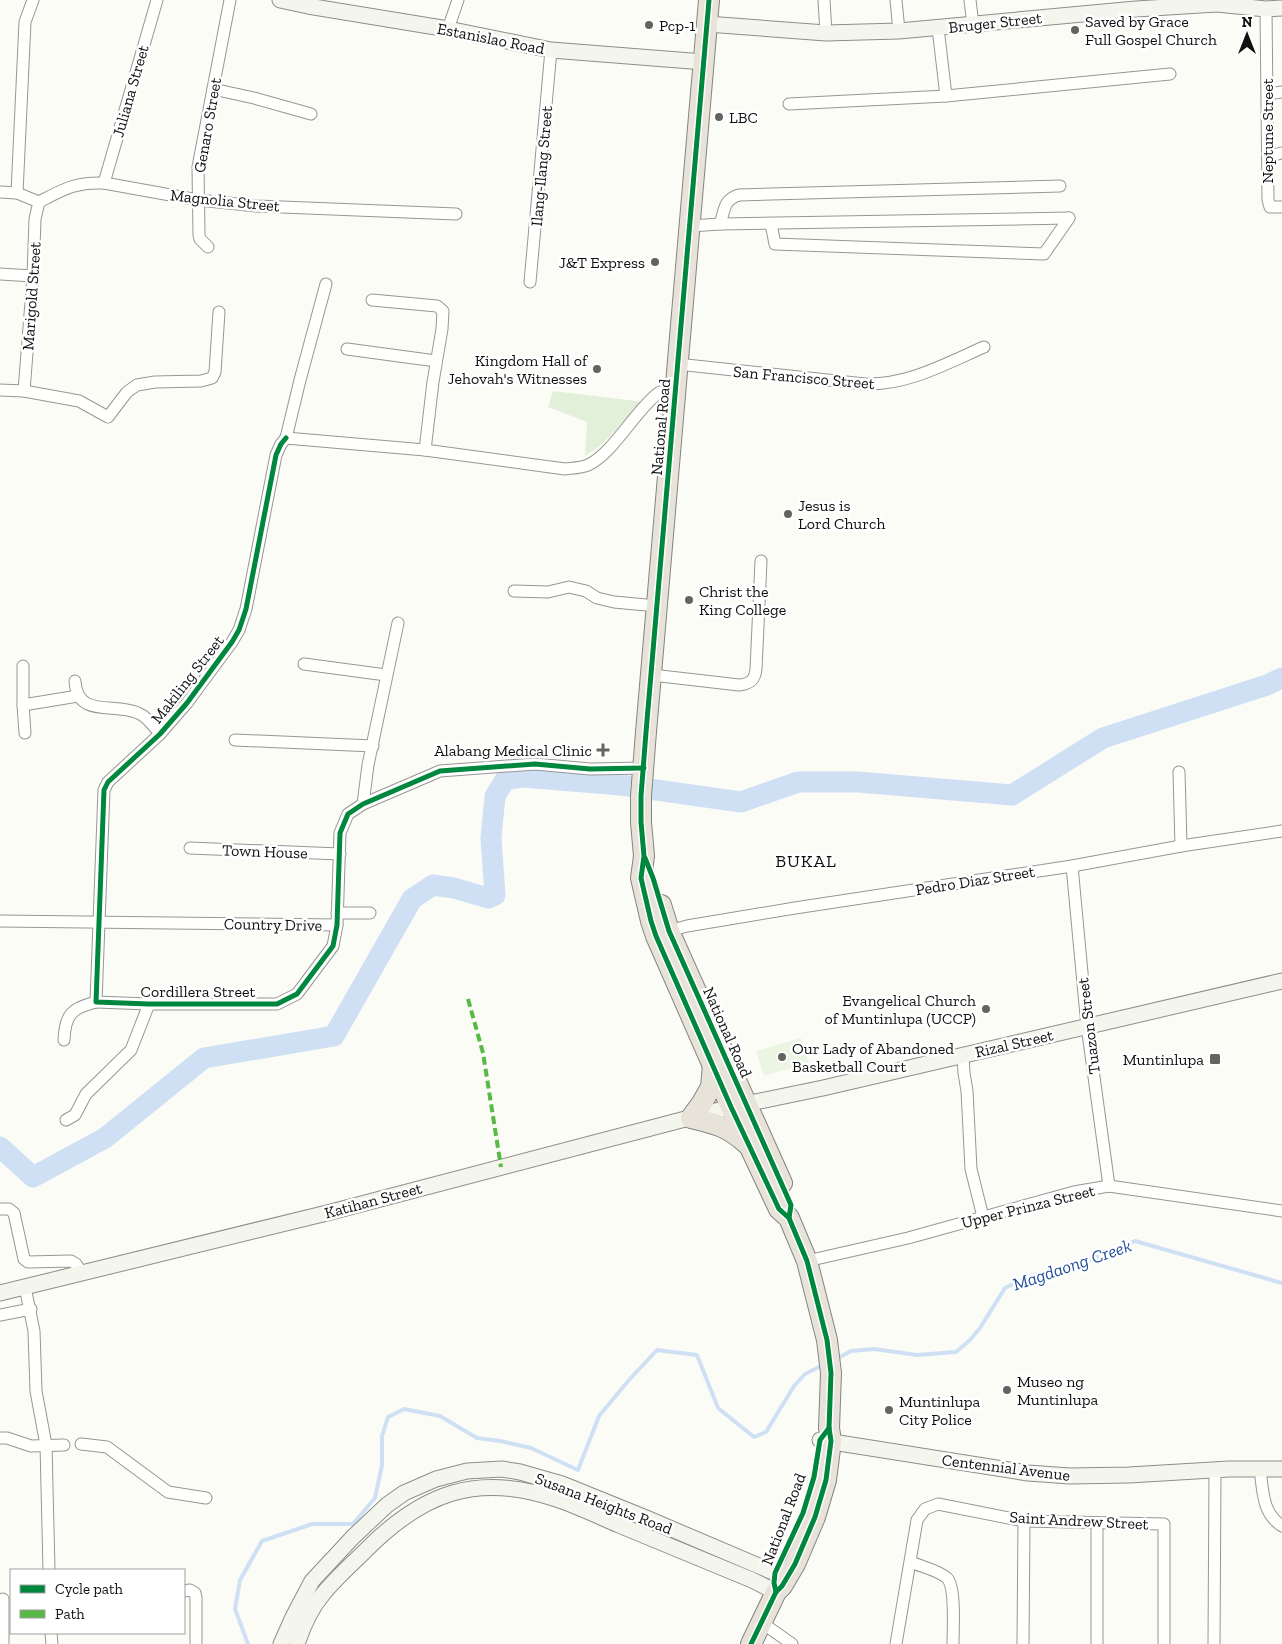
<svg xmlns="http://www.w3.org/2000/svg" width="1282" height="1644" font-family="'Zilla Slab',serif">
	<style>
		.green { fill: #e2f0d9 }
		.pitch { fill: #ecf5e2 }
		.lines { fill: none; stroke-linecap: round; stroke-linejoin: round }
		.stream { stroke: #d0e0f4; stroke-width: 4 }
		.river { stroke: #d0e0f4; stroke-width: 21 }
		.street-casing { stroke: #969694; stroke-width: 13 }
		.secondary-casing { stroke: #8d8d8b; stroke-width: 17 }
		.highway-casing { stroke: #848481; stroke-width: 22 }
		.street { stroke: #fffffe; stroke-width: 11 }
		.secondary { stroke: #f4f5ec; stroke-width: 15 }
		.highway { stroke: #e8e3d9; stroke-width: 20 }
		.quiet { stroke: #58b947; stroke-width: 4; stroke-dasharray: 8 4; stroke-linecap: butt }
		.cycleway-casing { stroke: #fff; stroke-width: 8 }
		.cycleway { stroke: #00873e; stroke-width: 5 }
		.poi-dot { fill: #636361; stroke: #fff; stroke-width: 2 }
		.labels { text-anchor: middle; stroke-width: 5; stroke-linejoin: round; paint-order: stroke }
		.poi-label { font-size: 16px; fill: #101010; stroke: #fff; text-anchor: start }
		.street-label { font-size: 16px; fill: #101010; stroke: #fff }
		.neighbourhood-label { font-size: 18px; letter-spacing: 1px; fill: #101010; stroke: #fff }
		.water-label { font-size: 18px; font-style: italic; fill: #224e9a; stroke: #fff }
	</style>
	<rect width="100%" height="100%" fill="#fcfcf7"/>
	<path class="green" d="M553,391L644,402L601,445L585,456L587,422L548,407Z"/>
	<path class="pitch" d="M801,1038L809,1063L764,1076L756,1051Z"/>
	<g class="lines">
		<g class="stream">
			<path d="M836,1359L851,1351L874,1349L917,1355L956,1352L970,1340L980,1328L1005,1288L1030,1276L1086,1262L1135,1241L1282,1283"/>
			<path d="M248,1644L235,1609L240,1580L262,1541L312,1524H353L375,1498L382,1465V1436L388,1417L404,1409L440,1416L477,1438L500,1441L531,1448L578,1470L599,1416L629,1380L657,1350L697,1355L718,1408L754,1437L766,1432L794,1386L805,1374L823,1365"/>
		</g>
		<path class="river" d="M0,1147L33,1177L105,1138L204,1058L334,1036L412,899L433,885L454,888L488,898L495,895L491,838L495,796L505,780L522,777L621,785L741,802L798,782H858L1012,795L1103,738L1267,685L1282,678"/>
		<defs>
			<g id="street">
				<path d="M824,0L826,33"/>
				<path d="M896,0L899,31"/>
				<path d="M970,0L973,25"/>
				<path d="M1266,9L1268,200L1270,207H1282"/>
				<path d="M938,28L946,96"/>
				<path d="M448,29L458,0"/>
				<path d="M213,89L254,98L311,114"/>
				<path d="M1268,94L1282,92"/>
				<path d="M789,104L946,96L1170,74"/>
				<path d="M1268,156L1282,153"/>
				<path d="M104,183L157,0"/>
				<path d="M0,192L17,193L39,202C64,189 75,182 104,183L198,200L257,206L456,214"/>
				<path d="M17,193L25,22L33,0"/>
				<path d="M720,224C725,210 723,200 739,195L1060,186"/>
				<path d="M771,224L775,244L1044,254L1069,218"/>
				<path d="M690,226L720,224L1069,218"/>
				<path d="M208,247L200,239L199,235L198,167L230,0"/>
				<path d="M0,274L33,276"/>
				<path d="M530,282L551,50"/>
				<path d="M372,300L437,306L443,311L442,329L433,382L425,450"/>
				<path d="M347,349L436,361"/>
				<path d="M677,364L865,384C908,385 945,364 984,347"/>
				<path d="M0,390L24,391L79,401L108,417L127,392L137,385L155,382L201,381L212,378L215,372L219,312"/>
				<path d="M24,391L33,276L35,219L39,202"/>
				<path d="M286,438L281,444L276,455L246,609L239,630L232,642L187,703L160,734L108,782L104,790L96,1002L149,1004H277L297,994L333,946L337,925L340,833L348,814L363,804L440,771L535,764L590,769L644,768"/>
				<path d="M286,438L425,450L565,469C573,468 581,468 588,465C612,454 634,413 656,395L660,392L675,390"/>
				<path d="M286,438L300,380L326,284"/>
				<path d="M514,591L548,592L569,587L586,591L597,598L614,602L657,606"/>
				<path d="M304,664L386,675"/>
				<path d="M23,666V705L78,696"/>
				<path d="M652,675L739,685C750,684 755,680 756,669L761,561"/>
				<path d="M75,681C77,719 115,702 138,713C148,717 153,726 160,734"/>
				<path d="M23,705L25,733"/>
				<path d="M235,740L373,746"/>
				<path d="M1179,772L1181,846"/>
				<path d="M363,804L368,765L398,623"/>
				<path d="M190,848L340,854"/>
				<path d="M1072,866L1087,1026L1109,1186"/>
				<path d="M337,913H370"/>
				<path d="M0,921L337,925"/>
				<path d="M669,931L687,926L795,908L1072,866L1181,846L1282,831"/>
				<path d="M64,1040C65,1014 72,1008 96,1002"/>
				<path d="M963,1055L964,1073L967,1091L971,1169L983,1217"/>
				<path d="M66,1120L75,1115L86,1094L131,1050L149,1004"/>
				<path d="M0,1209H9L14,1213L24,1259L28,1262L71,1261L76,1264L82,1273"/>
				<path d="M807,1261L908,1238L1074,1192L1109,1186L1282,1211"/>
				<path d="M25,1287L34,1331L36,1391L46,1445L49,1570"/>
				<path d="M0,1315L31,1309"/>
				<path d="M0,1438H7L31,1446L64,1445"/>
				<path d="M81,1444L107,1447L168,1492L206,1498"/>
				<path d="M1260,1469C1263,1491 1262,1513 1282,1526"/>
				<path d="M911,1562C922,1567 938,1570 947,1578C956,1587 953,1630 953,1644"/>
				<path d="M184,1591L190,1590L195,1593L196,1598V1644"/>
				<path d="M3,1599V1644"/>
				<path d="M761,1622L792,1644"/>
				<path d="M51,1633L52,1644"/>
				<path d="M896,1644L917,1520L925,1509L938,1504L1024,1521L1164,1524V1644"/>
				<path d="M1023,1644L1024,1521"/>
				<path d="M1097,1644V1524"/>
				<path d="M1214,1644L1215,1470"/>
			</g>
			<g id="secondary">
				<path d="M280,0L308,6L448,29L551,50L704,62"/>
				<path d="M707,24L826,33L899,31L1136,9L1217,4L1266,9L1282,8"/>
				<path d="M0,1293L327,1213L731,1107L823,1088L1282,981"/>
				<path d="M820,1440L1028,1473L1070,1476L1129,1475L1229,1469H1282"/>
				<path d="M281,1644L293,1617L312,1581L353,1537L387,1505L404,1493L436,1479L467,1471L502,1469L520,1472L562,1484L646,1518L787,1578"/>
				<path d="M297,1644C303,1626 310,1609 323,1594C335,1579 351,1565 365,1551C422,1493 477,1472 556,1499C577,1506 598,1516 619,1525C663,1543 707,1561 752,1580L776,1592"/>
			</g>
			<g id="highway">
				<path d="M709,0L646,732L641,796V822L644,856L641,878L651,921L656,936L731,1107L779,1209L789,1218L807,1261L827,1340L831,1373L829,1428L831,1441L826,1480L815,1517L795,1564L782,1586L776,1592L751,1644"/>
				<path d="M661,905L669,931L782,1183"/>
				<path d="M713,1065L711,1087L702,1103L691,1118C716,1124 727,1126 747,1144"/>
			</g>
		</defs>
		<use href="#street" class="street-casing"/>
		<use href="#secondary" class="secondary-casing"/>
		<use href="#highway" class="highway-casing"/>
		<use href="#street" class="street"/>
		<use href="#secondary" class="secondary"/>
		<use href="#highway" class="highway"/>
		<path class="quiet" d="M468,999L483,1053L501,1167"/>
		<defs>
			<g id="cycleway">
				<path d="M709,0L646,732L641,796V822L644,856L641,878L651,921L656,936L731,1107L779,1209L789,1218L807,1261L827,1340L831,1373L829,1428L831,1441L826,1480L815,1517L795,1564L782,1586L776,1592L751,1644"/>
				<path d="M286,438L281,444L276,455L246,609L239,630L232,642L187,703L160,734L108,782L104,790L96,1002L149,1004H277L297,994L333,946L337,925L340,833L348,814L363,804L440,771L535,764L590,769L644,768"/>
				<path d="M645,858L653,878L669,931L791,1205L789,1218"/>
				<path d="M776,1592L774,1583L775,1573L803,1513L814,1477L820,1440L829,1428"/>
			</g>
		</defs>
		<use href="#cycleway" class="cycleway-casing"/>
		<use href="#cycleway" class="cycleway"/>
	</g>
	<g class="poi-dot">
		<circle cx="649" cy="25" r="5"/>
		<circle cx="1075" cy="30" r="5"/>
		<circle cx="719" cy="117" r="5"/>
		<circle cx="655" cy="262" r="5"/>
		<circle cx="597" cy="369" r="5"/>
		<circle cx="788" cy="514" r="5"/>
		<circle cx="689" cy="600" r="5"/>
		<path d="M600.5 742.5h5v5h5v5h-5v5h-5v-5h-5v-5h5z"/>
		<circle cx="986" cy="1009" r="5"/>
		<circle cx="782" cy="1057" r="5"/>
		<rect x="1209" y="1053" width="12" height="12" rx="2.5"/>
		<circle cx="1007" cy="1390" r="5"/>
		<circle cx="889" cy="1410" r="5"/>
	</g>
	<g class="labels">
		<g class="poi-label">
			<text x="1085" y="27">Saved by Grace<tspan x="1085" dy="18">Full Gospel Church</tspan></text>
			<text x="659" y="31">Pcp-1</text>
			<text x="729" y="123">LBC</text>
			<text x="645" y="268" text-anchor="end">J&amp;T Express</text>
			<text x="587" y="366" text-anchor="end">Kingdom Hall of<tspan x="587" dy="18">Jehovah's Witnesses</tspan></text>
			<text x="798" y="511">Jesus is<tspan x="798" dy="18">Lord Church</tspan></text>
			<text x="699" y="597">Christ the<tspan x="699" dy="18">King College</tspan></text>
			<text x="592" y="756" text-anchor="end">Alabang Medical Clinic</text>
			<text x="976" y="1006" text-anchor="end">Evangelical Church<tspan x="976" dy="18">of Muntinlupa (UCCP)</tspan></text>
			<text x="792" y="1054">Our Lady of Abandoned<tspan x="792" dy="18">Basketball Court</tspan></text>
			<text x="1204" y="1065" text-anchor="end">Muntinlupa</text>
			<text x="1017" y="1387">Museo ng<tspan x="1017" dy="18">Muntinlupa</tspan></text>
			<text x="899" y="1407">Muntinlupa<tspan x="899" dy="18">City Police</tspan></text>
		</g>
		<g class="street-label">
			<text transform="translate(995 22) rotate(-6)" y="6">Bruger Street</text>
			<text transform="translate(491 38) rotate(11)" y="6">Estanislao Road</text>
			<text transform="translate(130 91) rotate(-74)" y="6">Juliana Street</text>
			<text transform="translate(207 125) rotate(-80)" y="6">Genaro Street</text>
			<text transform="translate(1267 131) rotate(-90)" y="6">Neptune Street</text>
			<text transform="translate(541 166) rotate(-85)" y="6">Ilang-Ilang Street</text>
			<text transform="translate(225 200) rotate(6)" y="6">Magnolia Street</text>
			<text transform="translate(31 296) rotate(-86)" y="6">Marigold Street</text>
			<text transform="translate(804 377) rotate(5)" y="6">San Francisco Street</text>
			<text transform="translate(660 427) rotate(-85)" y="6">National Road</text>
			<text transform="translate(187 679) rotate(-52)" y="6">Makiling Street</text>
			<text transform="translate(265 851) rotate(2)" y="6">Town House</text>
			<text transform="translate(975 880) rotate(-9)" y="6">Pedro Diaz Street</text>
			<text transform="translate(273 924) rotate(1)" y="6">Country Drive</text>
			<text x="198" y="997">Cordillera Street</text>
			<text transform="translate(1088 1026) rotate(-97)" y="6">Tuazon Street</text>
			<text transform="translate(728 1032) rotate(66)" y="6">National Road</text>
			<text transform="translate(1014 1043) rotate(-13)" y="6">Rizal Street</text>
			<text transform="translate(373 1200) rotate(-15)" y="6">Katihan Street</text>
			<text transform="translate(1028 1206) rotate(-14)" y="6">Upper Prinza Street</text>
			<text transform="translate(1006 1467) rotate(7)" y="6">Centennial Avenue</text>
			<text transform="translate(604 1503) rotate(21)" y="6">Susana Heights Road</text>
			<text transform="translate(783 1519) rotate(-69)" y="6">National Road</text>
			<text transform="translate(1079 1520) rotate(3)" y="6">Saint Andrew Street</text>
		</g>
		<g class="neighbourhood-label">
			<text x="806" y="867">BUKAL</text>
		</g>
		<g class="water-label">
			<text transform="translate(1072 1265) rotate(-19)" y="6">Magdaong Creek</text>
		</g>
	</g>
	<rect x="10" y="1569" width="175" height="65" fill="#ffffff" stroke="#9f9f9f"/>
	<rect x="20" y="1585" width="25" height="8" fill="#00873e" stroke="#9f9f9f"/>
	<text x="55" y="1594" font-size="15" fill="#101010">Cycle path</text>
	<rect x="20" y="1610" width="25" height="8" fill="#58b947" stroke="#9f9f9f"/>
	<text x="55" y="1619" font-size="15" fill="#101010">Path</text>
	<g transform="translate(1247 35)" stroke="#ffffff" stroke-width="4" paint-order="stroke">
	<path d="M0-4L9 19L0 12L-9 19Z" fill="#101010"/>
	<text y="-8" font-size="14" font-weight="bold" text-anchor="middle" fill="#101010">N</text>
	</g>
</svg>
